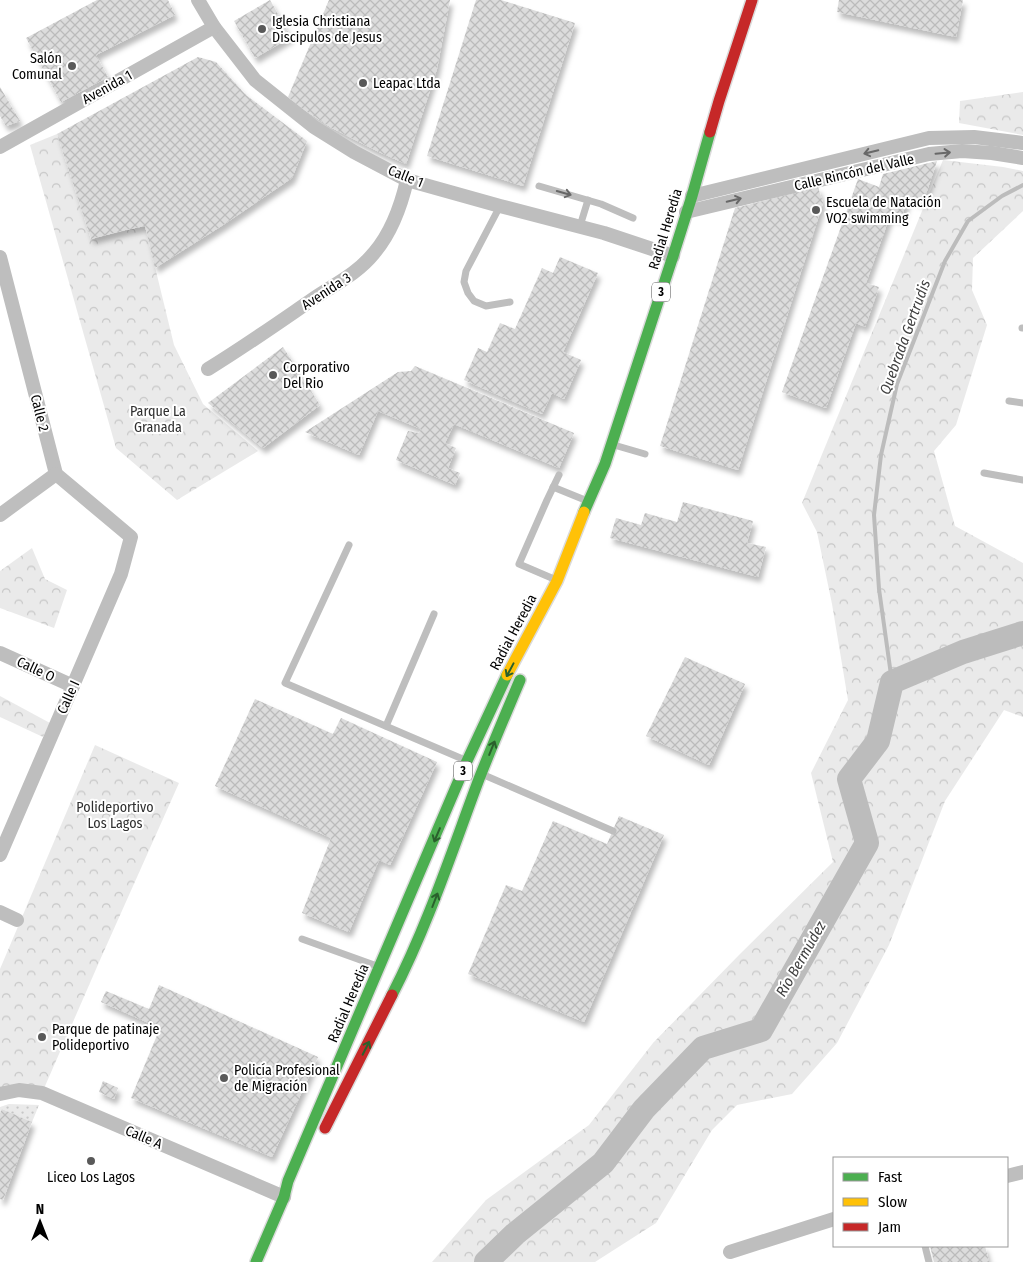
<svg xmlns="http://www.w3.org/2000/svg" width="1023" height="1262" font-family="'Fira Sans Condensed',sans-serif">
	<style>
		.forest { fill: url(#forest-crowns) }
		.garden { fill: url(#garden-dots) }
		.lines { fill: none; stroke-linecap: round; stroke-linejoin: round }
		.stream { stroke: #bcbcbc; stroke-width: 4 }
		.river { stroke: #bcbcbc; stroke-width: 24 }
		.building { fill: url(#building-cross-hatch); filter: url(#shadow) }
		.fast-casing { stroke: #dbdbdb; stroke-width: 14 }
		.slow-casing { stroke: #dbdbdb; stroke-width: 14 }
		.jam-casing { stroke: #dbdbdb; stroke-width: 14 }
		.lane { stroke: #bebebe; stroke-width: 7 }
		.street { stroke: #bebebe; stroke-width: 14 }
		.fast { stroke: #4caf50; stroke-width: 11 }
		.slow { stroke: #ffc107; stroke-width: 11 }
		.jam { stroke: #c62828; stroke-width: 11 }
		.oneway { stroke: #686868 }
		.oneway2 { stroke: #2a602c }
		.poi-dot { fill: #595959; stroke: #fff; stroke-width: 2 }
		.labels { text-anchor: middle; stroke-width: 4; stroke-linejoin: round; paint-order: stroke }
		.shield { fill: #fff; stroke: #4c4c4c; stroke-width: 1 }
		.shield-label { font-size: 12px; font-weight: bold; fill: #000 }
		.poi-label { font-size: 14px; fill: #000; stroke: #fff; text-anchor: start }
		.street-label { font-size: 14px; fill: #000; stroke: #fff }
		.park-label { font-size: 14px; fill: #2f2f2f; stroke: #fff }
		.water-label { font-size: 15px; font-style: italic; fill: #404040; stroke: #fff }
	</style>
	<defs>
		<pattern id="forest-crowns" width="20" height="18" patternUnits="userSpaceOnUse" patternTransform="scale(1.25)"><rect width="20" height="18" fill="#eaeaea"/><path d="M2 6a3 3 0 1 1 6 0M12 15a3 3 0 1 1 6 0" fill="none" stroke="#c7c7c7"/></pattern>
		<pattern id="garden-dots" width="8" height="8" patternUnits="userSpaceOnUse" patternTransform="scale(1.25)"><rect width="8" height="8" fill="#eaeaea"/><path d="M2 2h.1M6 6h.1" fill="none" stroke="#c7c7c7" stroke-width="1.8" stroke-linecap="round"/></pattern>
		<pattern id="building-cross-hatch" width="8" height="8" patternUnits="userSpaceOnUse" patternTransform="scale(1.25)"><rect width="8" height="8" fill="#dcdcdc"/><path d="M0 0l8 8M0 8l8-8" fill="none" stroke="#bbb"/></pattern>
		<filter id="shadow"><feDropShadow dx="3" dy="5.5" stdDeviation="2.5" flood-color="#0004"/></filter>
	</defs>
	<rect width="100%" height="100%" fill="#fff"/>
	<g class="forest">
		<path d="M1023,92V135L959,123L960,101Z"/>
		<path d="M57,134L91,239L145,226L174,345L203,404L258,451L177,500L116,448L30,145Z"/>
		<path d="M943,160L1003,167L1023,171V211L973,258L972,290L987,325L956,425L934,451L955,526L1023,563V717L1004,710L945,801L889,945L837,1043L792,1094L737,1105L712,1130L656,1223L595,1262H432L486,1200L589,1125L653,1043L739,955L833,862L811,773L848,700L832,604L817,532L802,503Z"/>
		<path d="M32,548L45,579L67,590L54,628L0,608V571Z"/>
		<path d="M0,696L50,723L43,737L0,717Z"/>
		<path d="M95,745L179,783L100,960L42,1093L0,1094V969Z"/>
	</g>
	<path class="garden" d="M9,1104L39,1105L32,1122L2,1109L0,1113V1107Z"/>
	<g class="lines">
		<path class="stream" d="M892,682L879,589L874,515L881,455L897,384L945,261L968,221L1002,196L1023,185"/>
		<path class="river" d="M486,1262L515,1234L603,1163L644,1109L703,1048L761,1030L867,843L849,779L878,741L892,682L963,652L1023,633"/>
	</g>
	<g class="building">
		<path d="M97,0H168L175,15L96,55L108,77L61,102L26,38Z"/>
		<path d="M270,0L291,37L255,58L234,21Z"/>
		<path d="M329,0H450L437,69L406,164L377,151L332,128L303,109L288,97Z"/>
		<path d="M476,0H501L575,23L523,186L427,156Z"/>
		<path d="M839,0H963L956,37L837,12Z"/>
		<path d="M198,57L216,62L246,95L307,141L292,178L223,225L155,268L145,226L125,230L91,239L57,134Z"/>
		<path d="M0,87L20,121L6,126L0,116Z"/>
		<path d="M937,161L923,203L908,198L901,219L890,216L866,283L879,287L865,327L856,323L826,408L782,392L858,179L879,187L883,174Z"/>
		<path d="M818,187L823,203L738,470L660,446L735,208Z"/>
		<path d="M560,257L598,273L563,352L581,360L564,399L552,393L542,414L464,380L478,348L487,352L500,323L515,329L542,268L553,273Z"/>
		<path d="M283,347L320,405L263,448L208,403Z"/>
		<path d="M415,366L574,433L559,468L454,424L445,443L456,448L448,468L460,473L455,485L396,460L408,431L419,433L421,429L378,411L359,455L305,432L398,372L411,371Z"/>
		<path d="M683,502L753,521L747,543L766,547L758,577L610,538L616,518L641,525L645,513L677,522Z"/>
		<path d="M685,657L745,684L709,765L646,736Z"/>
		<path d="M255,699L333,734L341,718L437,762L390,865L379,860L349,932L302,913L331,838L215,786Z"/>
		<path d="M619,816L664,835L584,1022L468,974L506,885L522,891L553,821L607,844Z"/>
		<path d="M159,985L318,1057L272,1157L131,1098L160,1028L101,1002L106,991L149,1009Z"/>
		<path d="M103,1081L118,1088L114,1099L99,1092Z"/>
		<path d="M2,1109L32,1122L3,1200L0,1199V1113Z"/>
		<path d="M930,1246H985L989,1262H934Z"/>
	</g>
	<g class="lines">
		<defs>
			<g id="fast">
				<path d="M584,512L605,464L673,256L692,196L710,132"/>
				<path d="M392,995C428,925 452,851 479,779C492,746 506,713 520,680"/>
				<path d="M256,1262L284,1197L288,1181L467,761L507,675"/>
			</g>
			<path id="slow" d="M507,675L557,581L584,512"/>
			<g id="jam">
				<path d="M710,132L719,101L752,0"/>
				<path d="M325,1128L392,995"/>
			</g>
		</defs>
		<use href="#fast" class="fast-casing"/>
		<use href="#slow" class="slow-casing"/>
		<use href="#jam" class="jam-casing"/>
		<g class="lane">
			<path d="M539,186L601,204L633,218"/>
			<path d="M500,206L466,271L464,282L468,293L474,301L486,306L510,302"/>
			<path d="M580,226L588,200"/>
			<path d="M1022,328H1023"/>
			<path d="M1009,401L1023,403"/>
			<path d="M614,445L645,454"/>
			<path d="M984,473L1023,480"/>
			<path d="M553,487L585,500"/>
			<path d="M349,545L285,683L465,760"/>
			<path d="M554,579L519,564L547,500L559,475"/>
			<path d="M386,726L434,614"/>
			<path d="M484,775L613,831"/>
			<path d="M302,939L377,966"/>
			<path d="M925,1246L929,1262"/>
		</g>
		<g class="street">
			<path d="M198,0L214,27L255,80L314,127L354,152L407,180L500,206L604,233L673,256"/>
			<path d="M0,147L214,27"/>
			<path d="M692,196L929,138L974,137L1023,143"/>
			<path d="M686,212L929,154L962,151L992,153L1023,158"/>
			<path d="M0,257L56,474L131,537L121,574L0,855"/>
			<path d="M208,369C244,347 278,323 313,299C335,284 357,274 374,253C392,232 401,206 407,180"/>
			<path d="M0,515L56,474"/>
			<path d="M0,653L73,686"/>
			<path d="M0,912L17,920"/>
			<path d="M0,1094L19,1090L42,1093L284,1197"/>
			<path d="M1007,1176L1023,1172"/>
			<path d="M730,1252L834,1219"/>
		</g>
		<use href="#fast" class="fast"/>
		<use href="#slow" class="slow"/>
		<use href="#jam" class="jam"/>
	</g>
	<defs><path id="oneway-shaft" d="M-6 0H5M1.5-3L5.5 0L1.5 3" fill="none" stroke-width="1.6" stroke-linecap="round" stroke-linejoin="round" transform="scale(1.25)"/></defs>
	<g class="oneway">
		<use href="#oneway-shaft" transform="translate(871 152) rotate(166)"/>
		<use href="#oneway-shaft" transform="translate(943 153) rotate(-5)"/>
		<use href="#oneway-shaft" transform="translate(564 193) rotate(16)"/>
		<use href="#oneway-shaft" transform="translate(734 200) rotate(-13)"/>
	</g>
	<g class="oneway2">
		<use href="#oneway-shaft" transform="translate(510 670) rotate(118)"/>
		<use href="#oneway-shaft" transform="translate(492 748) rotate(-68)"/>
		<use href="#oneway-shaft" transform="translate(437 835) rotate(113)"/>
		<use href="#oneway-shaft" transform="translate(435 900) rotate(-69)"/>
		<use href="#oneway-shaft" transform="translate(366 1048) rotate(-63)"/>
	</g>
	<g class="poi-dot">
		<circle cx="262" cy="29" r="5"/>
		<circle cx="72" cy="66" r="5"/>
		<circle cx="363" cy="83" r="5"/>
		<circle cx="816" cy="210" r="5"/>
		<circle cx="273" cy="375" r="5"/>
		<circle cx="42" cy="1037" r="5"/>
		<circle cx="224" cy="1078" r="5"/>
		<circle cx="91" cy="1161" r="5"/>
	</g>
	<g class="labels">
		<g class="shield">
			<rect x="652" y="282.5" width="18" height="19" rx="4"/>
			<rect x="454" y="761.5" width="18" height="19" rx="4"/>
		</g>
		<g class="shield-label">
			<text x="661" y="296">3</text>
			<text x="463" y="775">3</text>
		</g>
		<g class="poi-label">
			<text x="272" y="26">Iglesia Christiana<tspan x="272" dy="16">Discipulos de Jesus</tspan></text>
			<text x="62" y="63" text-anchor="end">Salón<tspan x="62" dy="16">Comunal</tspan></text>
			<text x="373" y="88">Leapac Ltda</text>
			<text x="826" y="207">Escuela de Natación<tspan x="826" dy="16">VO2 swimming</tspan></text>
			<text x="283" y="372">Corporativo<tspan x="283" dy="16">Del Rio</tspan></text>
			<text x="52" y="1034">Parque de patinaje<tspan x="52" dy="16">Polideportivo</tspan></text>
			<text x="234" y="1075">Policía Profesional<tspan x="234" dy="16">de Migración</tspan></text>
			<text x="91" y="1182" text-anchor="middle">Liceo Los Lagos</text>
		</g>
		<g class="street-label">
			<text transform="translate(107 87) rotate(-29)" y="5">Avenida 1</text>
			<text transform="translate(854 172) rotate(-13)" y="5">Calle Rincón del Valle</text>
			<text transform="translate(406 176) rotate(22)" y="5">Calle 1</text>
			<text transform="translate(665 229) rotate(-73)" y="5">Radial Heredia</text>
			<text transform="translate(326 291) rotate(-33)" y="5">Avenida 3</text>
			<text transform="translate(40 413) rotate(76)" y="5">Calle 2</text>
			<text transform="translate(513 632) rotate(-62)" y="5">Radial Heredia</text>
			<text transform="translate(36 669) rotate(25)" y="5">Calle O</text>
			<text transform="translate(68 697) rotate(-66)" y="5">Calle I</text>
			<text transform="translate(348 1003) rotate(-67)" y="5">Radial Heredia</text>
			<text transform="translate(144 1137) rotate(23)" y="5">Calle A</text>
		</g>
		<g class="park-label">
			<text x="158" y="416">Parque La<tspan x="158" dy="16">Granada</tspan></text>
			<text x="115" y="812">Polideportivo<tspan x="115" dy="16">Los Lagos</tspan></text>
		</g>
		<g class="water-label">
			<text transform="translate(905 337) rotate(-70)" y="5">Quebrada Gertrudis</text>
			<text transform="translate(801 959) rotate(-60)" y="5">Río Bermúdez</text>
		</g>
	</g>
	<rect x="833" y="1157" width="175" height="90" fill="#ffffff" stroke="#999999"/>
	<rect x="843" y="1173" width="25" height="8" fill="#4caf50" stroke="#999999"/>
	<text x="878" y="1182" font-size="15" fill="#000000">Fast</text>
	<rect x="843" y="1198" width="25" height="8" fill="#ffc107" stroke="#999999"/>
	<text x="878" y="1207" font-size="15" fill="#000000">Slow</text>
	<rect x="843" y="1223" width="25" height="8" fill="#c62828" stroke="#999999"/>
	<text x="878" y="1232" font-size="15" fill="#000000">Jam</text>
	<g transform="translate(40 1222)" stroke="#ffffff" stroke-width="4" paint-order="stroke">
	<path d="M0-4L9 19L0 12L-9 19Z" fill="#000000"/>
	<text y="-8" font-size="14" font-weight="bold" text-anchor="middle" fill="#000000">N</text>
	</g>
</svg>
